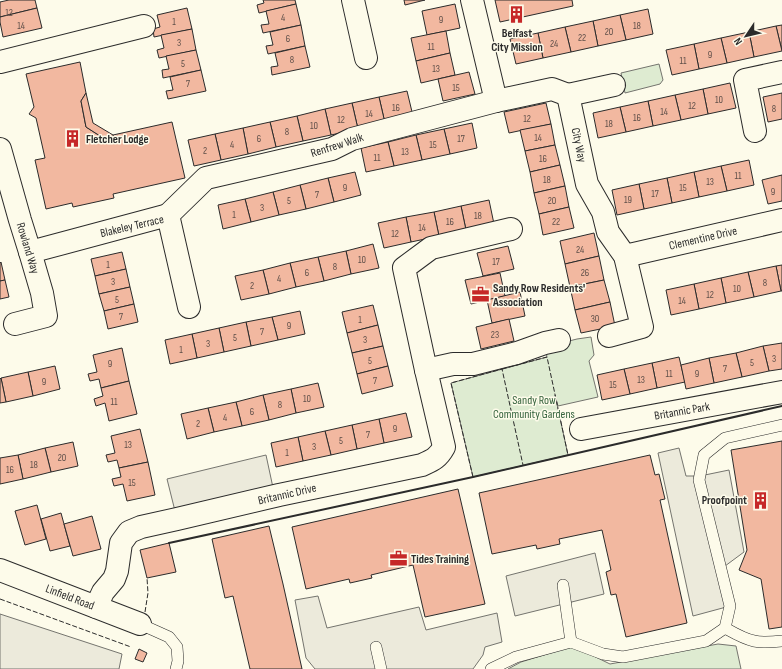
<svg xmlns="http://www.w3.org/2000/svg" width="782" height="669" font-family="'Sofia Sans Condensed',sans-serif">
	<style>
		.green { fill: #deebd1; stroke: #74746e }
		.parking { fill: #eceadb; stroke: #74746e }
		.building { fill: #f2b8a0; stroke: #2b2b2b }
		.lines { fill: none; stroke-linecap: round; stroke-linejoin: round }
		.lane-casing { stroke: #2b2b2b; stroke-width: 12 }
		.street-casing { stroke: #2b2b2b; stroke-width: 24 }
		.lane { stroke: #fdfbea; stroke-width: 11 }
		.street { stroke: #fdfbea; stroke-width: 22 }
		.fence { stroke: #2b2b2b; stroke-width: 1; stroke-dasharray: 5 2; stroke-linecap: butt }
		.wall { stroke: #2b2b2b; stroke-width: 2 }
		.labels { text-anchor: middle; stroke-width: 3; stroke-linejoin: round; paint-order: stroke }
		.number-label { font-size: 10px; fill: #5d4e48 }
		.poi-label { font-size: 12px; font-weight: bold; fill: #2b2b2b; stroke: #fdfbea; text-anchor: start }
		.street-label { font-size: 12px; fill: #2b2b2b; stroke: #fdfbea }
		.park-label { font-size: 12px; fill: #34623c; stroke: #fdfbea }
	</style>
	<rect width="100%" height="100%" fill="#fdfbea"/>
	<g class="green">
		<path d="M659,64L663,80L660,84L625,93L621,73Z"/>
		<path d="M591,337L594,355L589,361L598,397L558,406L555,395L568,455L473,477L451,383L547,357L545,347L577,339Z"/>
		<path d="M718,644L736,646L741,669H508L521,662L573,646L610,664Z"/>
	</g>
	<g class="parking">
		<path d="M679,448L686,476H700L729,470L744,552L721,569L730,606L693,616L658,453Z"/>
		<path d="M266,455L275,497L177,519L167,479Z"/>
		<path d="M595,553L604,594L515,616L506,576Z"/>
		<path d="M318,596L327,628L419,607L426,630L497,613L502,642L485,647L483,655L473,669H315L306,658L295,600Z"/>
		<path d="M0,614L122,654L119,669H0Z"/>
	</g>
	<g class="building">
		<path d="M9,0H35L37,8L0,17V2Z"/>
		<path d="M263,0H295L296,4L259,13L257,5L264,3Z"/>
		<path d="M404,0H425L405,5Z"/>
		<path d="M495,0H572L573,6L500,22Z"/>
		<path d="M296,4L301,25L263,33L261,25L269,24L266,11Z"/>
		<path d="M455,4L460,28L427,35L422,11Z"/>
		<path d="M37,8L42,28L3,37L0,22V17Z"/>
		<path d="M187,8L192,29L154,37L153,29L160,27L157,15Z"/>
		<path d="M648,9L653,34L626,40L620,15Z"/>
		<path d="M620,15L626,40L598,46L593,21Z"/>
		<path d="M593,21L598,46L571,52L565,27Z"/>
		<path d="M301,25L305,46L268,54L266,46L273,45L270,32Z"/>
		<path d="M782,25V51L776,26Z"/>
		<path d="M776,26L782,51L754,57L749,32Z"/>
		<path d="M565,27L571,52L543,58L538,33Z"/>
		<path d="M192,29L196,50L159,58L157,50L164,48L161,35Z"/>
		<path d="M446,31L450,53L416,61L411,38Z"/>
		<path d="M749,32L754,57L727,63L721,38Z"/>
		<path d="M538,33L543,58L516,64L510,39Z"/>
		<path d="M721,38L727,63L699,69L694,44Z"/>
		<path d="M694,44L699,69L672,75L666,50Z"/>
		<path d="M305,46L310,67L272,75L271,67L278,66L275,53Z"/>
		<path d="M196,50L201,70L163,78L162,70L169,69L166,56Z"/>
		<path d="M450,53L455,75L421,83L416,61Z"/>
		<path d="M80,62L86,93L81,101L86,127L111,143L114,142L113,135L172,122L185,178L113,194L114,198L73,207L72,203L46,209L35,160L45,158L36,118L29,114L34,107L26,74Z"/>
		<path d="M201,70L206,91L168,99L166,91L173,90L170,77Z"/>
		<path d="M469,72L475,94L443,101L438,79Z"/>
		<path d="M730,83L736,108L708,114L703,89Z"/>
		<path d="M703,89L708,114L681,120L675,95Z"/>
		<path d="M407,91L413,116L385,123L379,97Z"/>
		<path d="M86,93L93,123L113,135L114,142L111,143L86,127L81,101Z"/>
		<path d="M782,93V119L768,122L763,97Z"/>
		<path d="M675,95L681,120L653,126L648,101Z"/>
		<path d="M379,97L385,123L358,129L352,103Z"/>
		<path d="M648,101L653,126L626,132L620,107Z"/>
		<path d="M352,103L358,129L331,135L325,109Z"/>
		<path d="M546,103L551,124L509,133L504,112Z"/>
		<path d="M620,107L626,132L598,138L593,113Z"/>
		<path d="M325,109L331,135L303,141L297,116Z"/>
		<path d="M297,116L303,141L276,147L270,122Z"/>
		<path d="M270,122L276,147L248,154L243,128Z"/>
		<path d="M472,123L477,148L450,154L444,129Z"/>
		<path d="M551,124L555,145L525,151L520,130Z"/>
		<path d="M243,128L248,154L221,160L215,134Z"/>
		<path d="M444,129L450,154L422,160L416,135Z"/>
		<path d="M215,134L221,160L194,166L188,140Z"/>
		<path d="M416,135L422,160L394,166L388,142Z"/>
		<path d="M388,142L394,166L366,172L361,148Z"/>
		<path d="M555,145L560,165L530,172L525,151Z"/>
		<path d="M749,160L754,185L727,191L721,166Z"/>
		<path d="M560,165L565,186L534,193L530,172Z"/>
		<path d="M721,166L727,191L699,197L694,172Z"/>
		<path d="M355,172L361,195L334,202L328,178Z"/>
		<path d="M694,172L699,197L672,203L667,178Z"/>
		<path d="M782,175V201L768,204L762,180Z"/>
		<path d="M328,178L334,202L306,209L300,185Z"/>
		<path d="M667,178L672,203L644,209L639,184Z"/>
		<path d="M639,184L644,209L617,215L612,190Z"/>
		<path d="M300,185L306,209L279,215L273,192Z"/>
		<path d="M565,186L569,207L539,214L534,193Z"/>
		<path d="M273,192L279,215L251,222L245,199Z"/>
		<path d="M245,199L251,222L223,229L218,205Z"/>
		<path d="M489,200L494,224L466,230L461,206Z"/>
		<path d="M461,206L466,230L439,236L434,212Z"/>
		<path d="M569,207L574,228L543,235L539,214Z"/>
		<path d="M434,212L439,236L411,242L406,217Z"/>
		<path d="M406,217L411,242L384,248L378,223Z"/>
		<path d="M594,233L599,256L565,264L560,241Z"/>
		<path d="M373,244L379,268L351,274L346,251Z"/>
		<path d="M508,246L514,269L483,276L477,253Z"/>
		<path d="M346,251L351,274L324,281L318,257Z"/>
		<path d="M122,252L126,269L95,276L91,259Z"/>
		<path d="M599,256L604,280L570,287L565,264Z"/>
		<path d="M318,257L324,281L296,287L290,263Z"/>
		<path d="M1,262L5,280L0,281V263Z"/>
		<path d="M290,263L296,287L269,294L263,270Z"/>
		<path d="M782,265V291H781L776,266Z"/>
		<path d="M776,266L781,291L754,297L748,272Z"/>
		<path d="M126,269L130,287L99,294L95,276Z"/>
		<path d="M263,270L269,294L241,300L235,276Z"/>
		<path d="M748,272L754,297L726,303L721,278Z"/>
		<path d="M500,273L505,296L471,304L465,280Z"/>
		<path d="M721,278L726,303L699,309L694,284Z"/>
		<path d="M5,280L9,297L0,299V281Z"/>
		<path d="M604,280L610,302L575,310L570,287Z"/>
		<path d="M694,284L699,309L671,315L666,290Z"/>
		<path d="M130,287L134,304L104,311L99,294Z"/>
		<path d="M520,292L525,316L492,323L487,300Z"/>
		<path d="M610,302L615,326L581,333L575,310Z"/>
		<path d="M134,304L138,322L108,329L104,311Z"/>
		<path d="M373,305L378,325L347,333L342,312Z"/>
		<path d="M300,311L305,334L278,340L272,317Z"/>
		<path d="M272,317L278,340L251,346L246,322Z"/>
		<path d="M509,319L514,341L481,349L476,327Z"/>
		<path d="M246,322L251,346L224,352L219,328Z"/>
		<path d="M378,325L383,346L352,353L347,333Z"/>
		<path d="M219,328L224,352L197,358L192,334Z"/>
		<path d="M192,334L197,358L170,364L165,340Z"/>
		<path d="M782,343V369L769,371L763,346Z"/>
		<path d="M383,346L388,366L357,374L352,353Z"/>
		<path d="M763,346L769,371L742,377L736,353Z"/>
		<path d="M122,348L129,381L101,388L99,379L90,381L88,374L97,372L93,355Z"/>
		<path d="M736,353L742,377L714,383L709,358Z"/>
		<path d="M679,357L685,382L657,388L652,363Z"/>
		<path d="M709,358L714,383L686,389L681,365Z"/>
		<path d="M652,363L657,388L630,394L624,369Z"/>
		<path d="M55,366L60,389L33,396L28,372Z"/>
		<path d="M388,366L393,386L362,394L357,374Z"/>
		<path d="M624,369L630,394L602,400L597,375Z"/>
		<path d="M28,372L33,396L6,402L1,378Z"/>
		<path d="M1,378L6,402L0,403V379Z"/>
		<path d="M129,381L137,414L109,421L105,403L96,406L94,399L103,396L101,388Z"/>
		<path d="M318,383L324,407L296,413L291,389Z"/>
		<path d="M291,389L296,413L269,420L263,395Z"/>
		<path d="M263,395L269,420L242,426L236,402Z"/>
		<path d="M236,402L242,426L214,432L208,408Z"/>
		<path d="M208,408L214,432L187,439L181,414Z"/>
		<path d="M406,413L412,437L384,443L379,419Z"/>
		<path d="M379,419L384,443L357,449L352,425Z"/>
		<path d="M352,425L357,449L331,455L325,431Z"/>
		<path d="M140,429L148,462L119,468L117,460L108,462L106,455L115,453L111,436Z"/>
		<path d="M325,431L331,455L303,461L298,437Z"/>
		<path d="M298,437L303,461L276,467L271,443Z"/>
		<path d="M782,441V627L769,629L761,579L739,570L747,550L731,450Z"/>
		<path d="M73,442L78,466L51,472L45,448Z"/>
		<path d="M45,448L51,472L23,479L18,455Z"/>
		<path d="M18,455L23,479L0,484V458Z"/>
		<path d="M650,455L655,475L659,474L665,499L660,500L687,623L626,637L616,594L611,595L606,572L611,570L602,530L559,539L560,544L537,549L536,545L492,554L479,493Z"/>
		<path d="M148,462L155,495L127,501L123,484L114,486L112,479L121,477L119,468Z"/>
		<path d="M458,489L485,604L425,617L413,565L371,575L372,578L350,583L349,579L306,589L292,527Z"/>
		<path d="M37,505L46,539L25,545L15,511Z"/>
		<path d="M61,513L70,546L50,551L41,519Z"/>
		<path d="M92,516L101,549L73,556L64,524Z"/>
		<path d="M269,526L283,584L302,669H250L233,596L225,598L212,539Z"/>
		<path d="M169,543L176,572L147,578L140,550Z"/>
		<path d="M139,649L147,653L143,662L135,659Z"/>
	</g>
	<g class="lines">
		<defs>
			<g id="lane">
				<path d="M563,585L571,642"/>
				<path d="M140,624L169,637L177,647L178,661L176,669"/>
				<path d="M725,628C734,633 744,639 754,641C763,643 773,642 782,641"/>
				<path d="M376,647L381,669"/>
				<path d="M491,669L516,657L571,642L603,654L623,657L706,641L725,628L730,606L699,480L704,455L725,438L782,425"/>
			</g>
			<g id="street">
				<path d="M353,0L366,58"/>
				<path d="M472,0L496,101"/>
				<path d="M0,62L144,26"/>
				<path d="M568,95L587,184L603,212L608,232L625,256L642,327L609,336"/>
				<path d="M568,95L614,85"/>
				<path d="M755,131L745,80L782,72"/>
				<path d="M0,149L20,220L30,252L42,293L46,316L15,324"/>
				<path d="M168,215L206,178L332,149L352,139L496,101L552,89L568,95"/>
				<path d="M30,252L168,215L189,307"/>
				<path d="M625,256L782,220"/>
				<path d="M426,370L453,364H473L517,353L545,343L559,340"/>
				<path d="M581,429L782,392"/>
				<path d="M0,570L140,624"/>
				<path d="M96,607L103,592L114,579L117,571L121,543L129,532L141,527L177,519L279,495L422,465C433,460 438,458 444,447L426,370L404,268L431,248L511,229"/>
			</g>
		</defs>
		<use href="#lane" class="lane-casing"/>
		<use href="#street" class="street-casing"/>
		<use href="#lane" class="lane"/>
		<use href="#street" class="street"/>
		<g class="fence">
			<path d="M502,369L547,357L568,455"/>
			<path d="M473,477L451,383L502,369L523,465"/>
			<path d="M0,599L131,647"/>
			<path d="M145,612L148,593L147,578"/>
		</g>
		<path class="wall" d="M169,543L473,477L782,406"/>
	</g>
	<defs>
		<symbol id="building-bare" viewBox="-9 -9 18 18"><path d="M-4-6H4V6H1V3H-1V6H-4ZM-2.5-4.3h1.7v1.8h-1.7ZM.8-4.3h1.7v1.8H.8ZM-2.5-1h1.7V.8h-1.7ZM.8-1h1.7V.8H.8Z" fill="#c62828" stroke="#fdfbea" stroke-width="2.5" paint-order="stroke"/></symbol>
		<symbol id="office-bare" viewBox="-9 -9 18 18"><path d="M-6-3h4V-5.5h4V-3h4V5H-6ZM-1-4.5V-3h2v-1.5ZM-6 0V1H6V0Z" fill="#c62828" stroke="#fdfbea" stroke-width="2.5" paint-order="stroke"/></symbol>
	</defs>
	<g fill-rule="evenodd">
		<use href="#building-bare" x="504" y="2" width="25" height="25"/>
		<use href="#building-bare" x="60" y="126" width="25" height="25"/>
		<use href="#office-bare" x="468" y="282" width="25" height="25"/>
		<use href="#building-bare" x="748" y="488" width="25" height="25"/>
		<use href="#office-bare" x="386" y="546" width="25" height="25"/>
	</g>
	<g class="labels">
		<g class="number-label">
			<text x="9" y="16">12</text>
			<text x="283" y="21">4</text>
			<text x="441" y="23">9</text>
			<text x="174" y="25">1</text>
			<text x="21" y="29">14</text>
			<text x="637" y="29">18</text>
			<text x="609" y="35">20</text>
			<text x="582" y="41">22</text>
			<text x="288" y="42">6</text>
			<text x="179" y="46">3</text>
			<text x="554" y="47">24</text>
			<text x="431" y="50">11</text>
			<text x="710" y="58">9</text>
			<text x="292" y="63">8</text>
			<text x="683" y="64">11</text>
			<text x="183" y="67">5</text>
			<text x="436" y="72">13</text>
			<text x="188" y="87">7</text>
			<text x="456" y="91">15</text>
			<text x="719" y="103">10</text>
			<text x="692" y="109">12</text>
			<text x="396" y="111">16</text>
			<text x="774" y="112">8</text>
			<text x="664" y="115">14</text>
			<text x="369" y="117">14</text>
			<text x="637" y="121">16</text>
			<text x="527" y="122">12</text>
			<text x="341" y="123">12</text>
			<text x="609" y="127">18</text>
			<text x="314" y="129">10</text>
			<text x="287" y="135">8</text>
			<text x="538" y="141">14</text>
			<text x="259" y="142">6</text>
			<text x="461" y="142">17</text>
			<text x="232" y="148">4</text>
			<text x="433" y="148">15</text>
			<text x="205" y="154">2</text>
			<text x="405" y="155">13</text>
			<text x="377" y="161">11</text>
			<text x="543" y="162">16</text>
			<text x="738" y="179">11</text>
			<text x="547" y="183">18</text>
			<text x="710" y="185">13</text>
			<text x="345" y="191">9</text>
			<text x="683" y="191">15</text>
			<text x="773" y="195">9</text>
			<text x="655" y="197">17</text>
			<text x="317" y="198">7</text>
			<text x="628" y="203">19</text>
			<text x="289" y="204">5</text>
			<text x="552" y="204">20</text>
			<text x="262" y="211">3</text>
			<text x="234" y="218">1</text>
			<text x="478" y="219">18</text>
			<text x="450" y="225">16</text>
			<text x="556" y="225">22</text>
			<text x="422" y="231">14</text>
			<text x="395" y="237">12</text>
			<text x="580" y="253">24</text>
			<text x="362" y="263">10</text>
			<text x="496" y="265">17</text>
			<text x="108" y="268">1</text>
			<text x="335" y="270">8</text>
			<text x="307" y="276">6</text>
			<text x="585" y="276">26</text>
			<text x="279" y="282">4</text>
			<text x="113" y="285">3</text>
			<text x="765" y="286">8</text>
			<text x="252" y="289">2</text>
			<text x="737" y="292">10</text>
			<text x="710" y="298">12</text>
			<text x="117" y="303">5</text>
			<text x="682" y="304">14</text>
			<text x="121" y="320">7</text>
			<text x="595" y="322">30</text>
			<text x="360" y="323">1</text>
			<text x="289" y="329">9</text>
			<text x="262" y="335">7</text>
			<text x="495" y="338">23</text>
			<text x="235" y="341">5</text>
			<text x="365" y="343">3</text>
			<text x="208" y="347">3</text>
			<text x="181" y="353">1</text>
			<text x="774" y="362">3</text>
			<text x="370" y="364">5</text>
			<text x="752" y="366">5</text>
			<text x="110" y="367">9</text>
			<text x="725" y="372">7</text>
			<text x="669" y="377">11</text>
			<text x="697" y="377">9</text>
			<text x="641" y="383">13</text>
			<text x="375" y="384">7</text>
			<text x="44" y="385">9</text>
			<text x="613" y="388">15</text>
			<text x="307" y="402">10</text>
			<text x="114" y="405">11</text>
			<text x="280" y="408">8</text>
			<text x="252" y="415">6</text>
			<text x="225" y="421">4</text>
			<text x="198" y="427">2</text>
			<text x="395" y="432">9</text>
			<text x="368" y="438">7</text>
			<text x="341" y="444">5</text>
			<text x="128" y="448">13</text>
			<text x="314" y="450">3</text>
			<text x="287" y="456">1</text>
			<text x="62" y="461">20</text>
			<text x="34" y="468">18</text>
			<text x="10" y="473">16</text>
			<text x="132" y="486">15</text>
		</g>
		<g class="poi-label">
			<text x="517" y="37" text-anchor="middle">Belfast<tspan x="517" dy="14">City Mission</tspan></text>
			<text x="86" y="143">Fletcher Lodge</text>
			<text x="493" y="292">Sandy Row Residents'<tspan x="493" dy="14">Association</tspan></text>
			<text x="747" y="504" text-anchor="end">Proofpoint</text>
			<text x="411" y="563">Tides Training</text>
		</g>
		<g class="street-label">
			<text transform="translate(337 145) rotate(-18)" y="4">Renfrew Walk</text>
			<text transform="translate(579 145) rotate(78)" y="4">City Way</text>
			<text transform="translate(132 226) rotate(-13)" y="4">Blakeley Terrace</text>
			<text transform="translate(703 238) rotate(-13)" y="4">Clementine Drive</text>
			<text transform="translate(28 248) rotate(73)" y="4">Rowland Way</text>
			<text transform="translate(682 411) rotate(-10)" y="4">Britannic Park</text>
			<text transform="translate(287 494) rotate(-13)" y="4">Britannic Drive</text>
			<text transform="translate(70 597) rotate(21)" y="4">Linfield Road</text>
		</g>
		<g class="park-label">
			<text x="534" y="404">Sandy Row<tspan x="534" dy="14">Community Gardens</tspan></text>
		</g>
	</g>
	<g transform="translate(746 36) rotate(235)" stroke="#fdfbea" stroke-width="3" paint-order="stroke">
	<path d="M0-3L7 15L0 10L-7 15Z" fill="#2b2b2b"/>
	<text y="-6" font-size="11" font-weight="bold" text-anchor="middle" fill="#2b2b2b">N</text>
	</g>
</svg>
